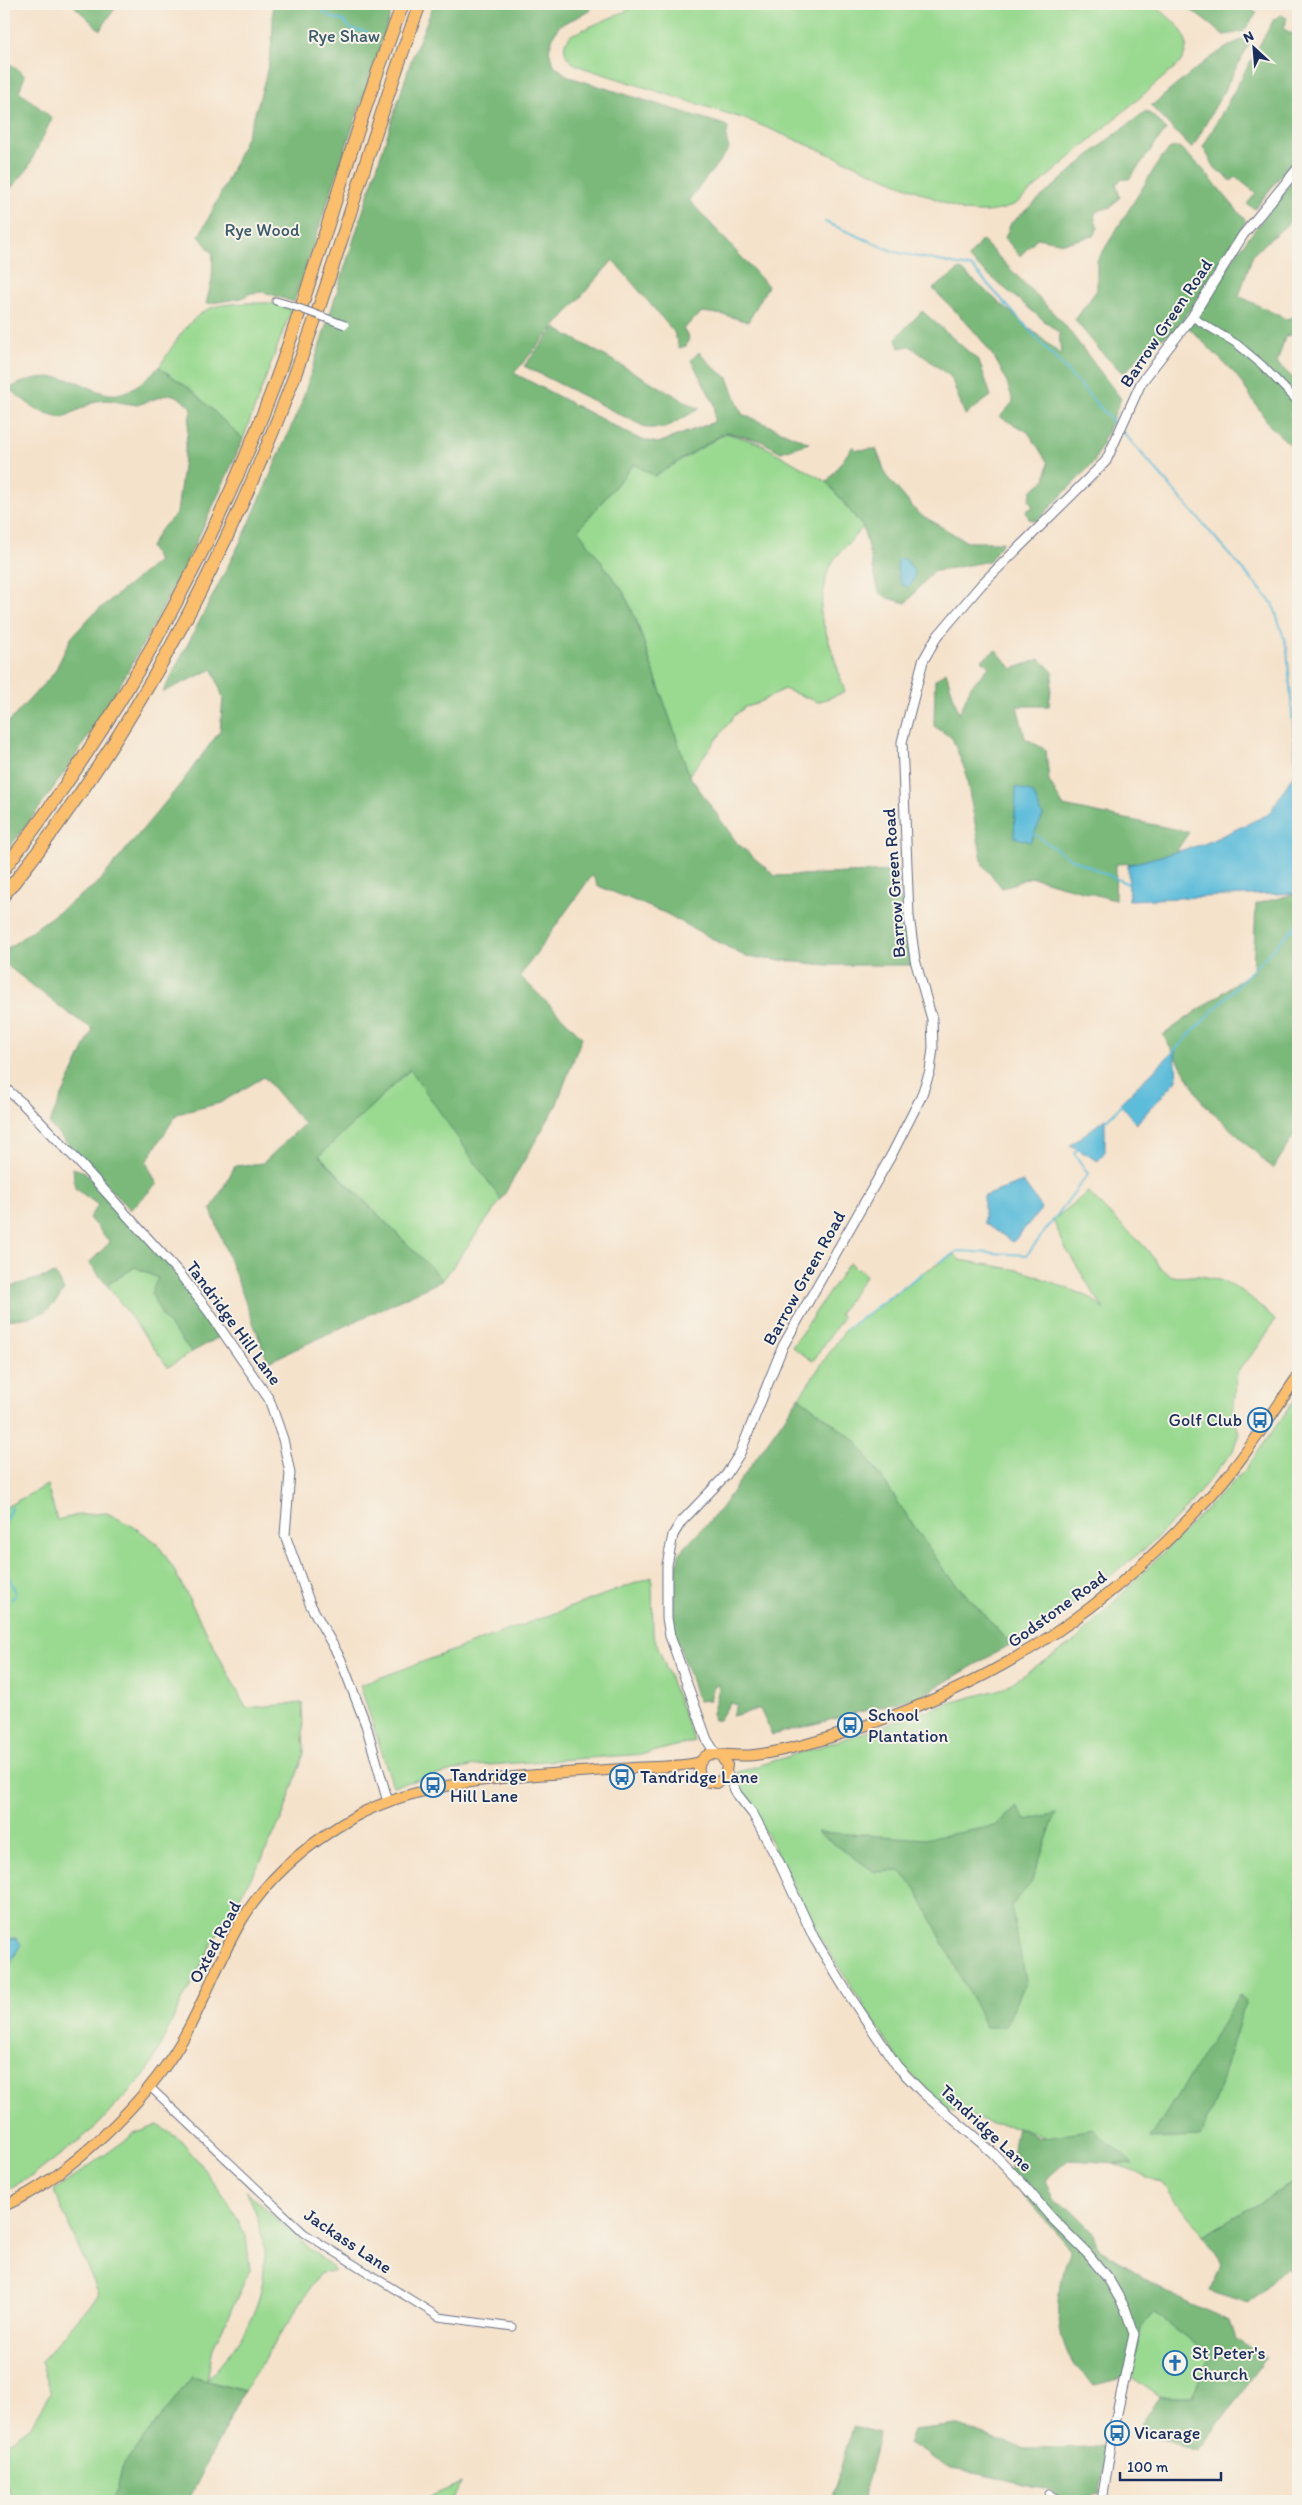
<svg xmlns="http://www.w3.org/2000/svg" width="1302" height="2505" font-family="Itim,sans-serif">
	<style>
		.green { fill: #99d990; stroke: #5a8477 }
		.forest { fill: #7ab97a; stroke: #4a746c }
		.water { fill: #5bbcda; stroke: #3b769c }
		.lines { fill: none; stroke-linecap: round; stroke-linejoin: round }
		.stream { stroke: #5bbcda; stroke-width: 2 }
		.minor-casing { stroke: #676e84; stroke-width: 9 }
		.tertiary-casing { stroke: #676e84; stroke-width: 11 }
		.primary-casing { stroke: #676e84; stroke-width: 12 }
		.motorway-casing { stroke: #676e84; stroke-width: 14 }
		.minor { stroke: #fff; stroke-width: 7 }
		.tertiary { stroke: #fff; stroke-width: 9 }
		.primary { stroke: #fabe6d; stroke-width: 10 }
		.motorway { stroke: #fabe6d; stroke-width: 12 }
		.minor-bridge-casing { stroke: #676e84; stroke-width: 9; stroke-linecap: butt }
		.minor-bridge { stroke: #fff; stroke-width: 7 }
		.labels { text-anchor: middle; stroke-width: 4; stroke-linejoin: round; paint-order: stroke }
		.park-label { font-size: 18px; fill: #3a5a6a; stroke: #f7f3e8 }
		.street-label { font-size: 18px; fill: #1b2f5e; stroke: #f7f3e8 }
		.poi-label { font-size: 18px; fill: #1b2f5e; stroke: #f7f3e8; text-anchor: start }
	</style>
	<rect width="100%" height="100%" fill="#f7f3e8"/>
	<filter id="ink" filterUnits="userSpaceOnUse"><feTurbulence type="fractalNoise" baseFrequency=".02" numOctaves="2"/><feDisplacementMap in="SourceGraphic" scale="10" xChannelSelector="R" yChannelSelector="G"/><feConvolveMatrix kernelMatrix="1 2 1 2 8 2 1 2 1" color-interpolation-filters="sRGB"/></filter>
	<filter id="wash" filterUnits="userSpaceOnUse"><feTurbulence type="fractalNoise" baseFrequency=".0096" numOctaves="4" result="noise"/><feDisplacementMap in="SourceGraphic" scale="20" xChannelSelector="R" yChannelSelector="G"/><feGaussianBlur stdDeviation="1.12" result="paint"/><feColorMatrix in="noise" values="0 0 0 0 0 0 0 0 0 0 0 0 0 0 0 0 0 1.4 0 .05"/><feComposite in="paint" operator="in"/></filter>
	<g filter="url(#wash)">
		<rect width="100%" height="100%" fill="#f5e2cb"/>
		<g class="green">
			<path d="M642,4H1153C1173,22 1198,35 1180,63L1017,203C999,213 984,213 964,211L751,121L584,68C571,63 563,58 565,43L571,35Z"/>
			<path d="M246,303H272L291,310L243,439L190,389L159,367C173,347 187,318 211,308C221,304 234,304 246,303Z"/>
			<path d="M726,433L759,443L827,482L863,527L835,558L827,573L820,613L845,692L818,702L784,689L756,704L745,707L735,715L689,775L636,620L624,593L578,530L634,464L655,476Z"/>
			<path d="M411,1069L501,1200L443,1280L319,1155Z"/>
			<path d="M1088,1192C1106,1211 1125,1228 1144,1246C1153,1255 1159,1272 1173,1276C1181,1278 1192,1275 1200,1276C1237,1281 1249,1296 1275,1320L1258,1347L1237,1372L1233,1415L1239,1432L1233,1451L1183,1512L1147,1547L1059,1616L1011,1644L946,1573L857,1442L799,1397L845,1330L924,1272L954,1254L960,1260L1024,1271L1091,1298L1104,1310L1065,1247L1053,1220Z"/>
			<path d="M849,1263L866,1275L839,1314L843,1317L813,1361L792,1347Z"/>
			<path d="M135,1267L158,1278L164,1319L192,1352L168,1367L107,1285Z"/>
			<path d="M1298,1395V2180L1203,2235L1165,2186L1135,2171L1017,2127L989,2123L945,2108L902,2065L820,1938L770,1840L738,1788V1772L854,1736L950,1703L1004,1688L1074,1642L1245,1470Z"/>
			<path d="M47,1485L57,1520L79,1515L107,1513L134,1527L157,1543L173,1568L246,1708L302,1703L304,1753L284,1813L261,1861L218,1933L179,2007L148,2071L96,2127L34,2175L4,2191V1508Z"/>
			<path d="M652,1577L653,1634L694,1741L645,1754L474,1766L393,1786L360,1685Z"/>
			<path d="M158,2125L179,2139L197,2160L228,2202L246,2236L250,2270L213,2348L207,2380C261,2322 283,2265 246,2190L276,2219L335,2270L319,2274L244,2391L192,2377L123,2465L117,2491L110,2501H12L4,2475L6,2444L30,2427L51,2391L41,2362L99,2294L54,2191L134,2134Z"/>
			<path d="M1154,2313L1210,2355L1193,2396L1160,2397L1130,2376L1141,2329Z"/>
			<path d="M462,2483L450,2501H421L422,2500Z"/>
		</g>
		<g class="forest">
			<path d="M72,4H118L100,30Z"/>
			<path d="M272,4H394L294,302L264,292L251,293L242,298L206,304L212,280L213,254L199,236C232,175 281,73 272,4Z"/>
			<path d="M434,4H589L590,11L560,25L554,34L549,50L554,65L569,77L725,125L728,128L726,138L729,149L689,200L768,286L748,322L725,315L702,312L683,329L689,338L686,346L679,348L674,332L613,260L514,373L639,439L658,443L714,422L715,405L691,360L699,352L713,367L728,378L742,414L809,443L781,452L761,441L726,432L655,476L634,464L578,530L624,593L636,620L689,775L737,843L775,876L895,871L913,965H827L746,957L665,913L598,886L592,875L520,976L582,1037L556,1106L501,1200L410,1069L319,1156L443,1280L268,1362L211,1210L235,1166L263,1163L304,1124L264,1077L220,1103L177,1114L146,1162L157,1184L130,1210L49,1124L93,1029L68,1013L4,963V951L98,883L179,786L220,731L223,698L213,669L163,692L246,531L301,404L412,58Z"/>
			<path d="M1183,4H1248L1257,13L1243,32L1224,35Z"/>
			<path d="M1281,15L1287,18L1283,28L1289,33L1298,34V153L1255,209L1247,204L1256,193L1236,177L1231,181L1215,168L1203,147L1274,19Z"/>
			<path d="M1253,37L1192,149L1151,106C1176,87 1223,41 1253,37Z"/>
			<path d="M4,61L15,67L25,76L19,91L52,118L27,170L4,196Z"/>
			<path d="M1146,111L1156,118L1166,130L1129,179H1122L1116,184L1120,197L1111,207L1097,211L1094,216L1098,228L1093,236L1064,243L1037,238L1020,256L1005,238L1011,223L1105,142Z"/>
			<path d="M1179,147L1200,166L1246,221L1191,309L1174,331L1146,348L1124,374L1102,353L1075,320L1097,290V261L1161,158L1171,148Z"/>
			<path d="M1298,174V215L1253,254L1239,296L1286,319L1298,315V332L1285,337L1277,363L1298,383V452L1270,426L1237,376L1189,328L1236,254Z"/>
			<path d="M982,240L1064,324L1121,399L1094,462L1037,521L1029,519L1026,511L1033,507L1029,499L1032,490L1045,480L1048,463L1028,432L1000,417L1013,402C1001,353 968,324 933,289L960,269L1061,355L1059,333L968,258Z"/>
			<path d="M922,311L979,361L991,396L965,415L951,377L910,346L899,348L896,338Z"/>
			<path d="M555,328L699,409L665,428H647L524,366Z"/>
			<path d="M159,367L190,389L243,439C180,585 104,729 4,854V727L54,673L71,638L92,615L158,561L150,547L160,530L177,513L189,420L192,408L177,396L169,394L137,405L107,400L96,401L62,418L37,410L9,389C31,375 56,374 80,383C92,388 104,396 117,394C133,392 148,377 159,367Z"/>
			<path d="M853,446L857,450L876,449L887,477L918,513L967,542H1003L989,561L932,572L906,603L888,598L879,592L863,527L827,482Z"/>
			<path d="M996,650L1012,669L1040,659L1053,672L1049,706H1017L1025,738L1046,750L1049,781L1063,806L1189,832L1169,862L1116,864L1115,900L1031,877L1002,888L983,865L965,770L952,738L934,726L935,680L946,672L959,714L971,686L989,667L982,660Z"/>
			<path d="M1298,893V1129L1273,1169L1203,1103L1163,1035L1253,971L1256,904Z"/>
			<path d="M73,1168L85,1172C132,1225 184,1276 221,1336L192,1352L164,1319L151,1293L158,1278L135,1267L107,1285L89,1263L110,1242L89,1218L98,1205L75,1188Z"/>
			<path d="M55,1274L64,1290C48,1318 32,1317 4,1320V1288Z"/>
			<path d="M799,1397L857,1442L946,1573L1011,1644L921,1696L772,1735L760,1709L732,1716L737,1705L730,1703L719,1720H714L712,1714L720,1685L714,1686L710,1700L698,1701L674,1630L673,1592L679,1554L721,1508Z"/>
			<path d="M1017,1807L1026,1820L1056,1813L1031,1883L1011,1906L1026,1982L1005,2027H986L916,1889L900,1871L875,1872L817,1832L925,1839L995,1826Z"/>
			<path d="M1240,1995L1245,2003L1218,2092L1200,2137L1150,2139Z"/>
			<path d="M1017,2127L1039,2138L1093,2129L1133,2164L1068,2160L1045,2180L1053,2201L1072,2210L1091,2229L1099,2248L1168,2293L1229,2321L1235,2339L1266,2358L1198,2452L1137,2430L1160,2397L1193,2396L1210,2355L1154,2313L1141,2329L1130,2376L1094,2385C1086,2376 1073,2366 1068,2355C1053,2322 1058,2282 1071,2249L1007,2176C1014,2161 1012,2144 1017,2127Z"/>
			<path d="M1298,2180V2287L1287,2267L1249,2304L1209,2291L1222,2264L1203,2235Z"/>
			<path d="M192,2377L244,2391L188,2501H110L117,2491L123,2465Z"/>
			<path d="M956,2425L1023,2448L1106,2447L1100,2493L1063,2499L1051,2491L980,2473L950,2469L909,2443L914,2430Z"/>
			<path d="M853,2426L880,2433L862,2501H831Z"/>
		</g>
		<g class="water">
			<path d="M899,558L905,559L914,571L915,577L909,587L902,585C898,576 895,568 899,558Z"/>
			<path d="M1293,775H1298V893L1129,900L1128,865L1204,844L1269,814Z"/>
			<path d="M1016,787L1033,793L1043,816L1030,842L1014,837Z"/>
			<path d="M1175,1050L1177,1080L1136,1124L1120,1103Z"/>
			<path d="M1105,1119V1151L1098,1161L1070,1145Z"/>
			<path d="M1023,1182L1042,1208L1013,1242L984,1223V1196Z"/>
			<path d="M16,1938L21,1944L12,1960L8,1974L4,1977V1941L6,1939Z"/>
		</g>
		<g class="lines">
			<g class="stream">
				<path d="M311,4L333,18L344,21L351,29L368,32"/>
				<path d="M825,222L895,252L973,268L1117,426"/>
				<path d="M1122,431L1273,604L1287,648L1297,775"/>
				<path d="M1034,834L1068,857L1128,884"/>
				<path d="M1173,1052L1298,923"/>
				<path d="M1103,1123L1123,1104"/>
				<path d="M940,1262L958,1251L1027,1255L1088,1174L1074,1153L1079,1148"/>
				<path d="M845,1330L924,1272"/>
				<path d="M4,1523L12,1507"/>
				<path d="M4,1565L15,1591V1596L12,1599"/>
				<path d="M4,1608L5,1603"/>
				<path d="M4,1874V1888"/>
				<path d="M4,2084V2087"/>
			</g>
		</g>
	</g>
	<g filter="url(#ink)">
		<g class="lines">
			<defs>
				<g id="minor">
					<path d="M276,301L293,306"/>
					<path d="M1192,317L1237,344L1262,365L1298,402"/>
					<path d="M150,2087L304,2233L439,2317L513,2327"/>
					<path d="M1049,2493L1061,2501"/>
				</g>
				<g id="tertiary">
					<path d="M4,1087L21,1102L76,1159L180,1274L209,1312L269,1399L283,1439L290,1473L285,1535L310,1604L341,1660L366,1725L388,1802"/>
					<path d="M716,1754L707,1740L670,1636L667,1618V1565L673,1535L681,1522L726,1475L740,1453L783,1346L892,1154L921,1097L930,1071L933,1048L932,1019L915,960L909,916L902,742L923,661L936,638L981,585L1106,461L1141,383L1192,317L1243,235L1298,168"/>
					<path d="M727,1773L737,1794L753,1814L779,1862L814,1938L847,1992L897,2066L923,2093L992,2152L1022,2183L1050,2216L1088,2254L1109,2280L1125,2308L1134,2334L1113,2432L1102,2501"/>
				</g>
				<g id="primary">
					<path d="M721,1756L727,1765L725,1777L717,1783L704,1781C695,1771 698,1760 709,1754C724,1754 739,1757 754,1755C790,1751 833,1737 867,1725C1010,1676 1113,1604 1214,1492C1246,1456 1271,1415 1298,1376"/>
					<path d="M4,2206C68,2177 146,2102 181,2042C205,2002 219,1957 243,1918C270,1875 310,1842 354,1817C433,1774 545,1776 633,1768C655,1766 678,1768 700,1762"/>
				</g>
				<g id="motorway">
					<path d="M4,869C115,725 205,566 270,396C319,267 352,132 403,4"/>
					<path d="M4,895C138,730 237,539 308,339C348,228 378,114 420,4"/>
				</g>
			</defs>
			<use href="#minor" class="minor-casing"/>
			<use href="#tertiary" class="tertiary-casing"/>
			<use href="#primary" class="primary-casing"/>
			<use href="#motorway" class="motorway-casing"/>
			<use href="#minor" class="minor"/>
			<use href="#tertiary" class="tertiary"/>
			<use href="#primary" class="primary"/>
			<use href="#motorway" class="motorway"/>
			<defs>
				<path id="minor-bridge" d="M293,306L345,325"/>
			</defs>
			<use href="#minor-bridge" class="minor-bridge-casing"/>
			<use href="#minor-bridge" class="minor-bridge"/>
		</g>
	</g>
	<defs>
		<symbol id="bus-ring" viewBox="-11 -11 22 22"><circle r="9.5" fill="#f7f3e8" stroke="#1f6fb2" stroke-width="1.5"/><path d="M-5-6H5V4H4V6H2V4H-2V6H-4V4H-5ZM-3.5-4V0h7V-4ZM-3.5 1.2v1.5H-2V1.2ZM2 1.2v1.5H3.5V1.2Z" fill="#1f6fb2"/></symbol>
		<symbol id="church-ring" viewBox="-11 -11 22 22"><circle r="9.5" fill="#f7f3e8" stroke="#1f6fb2" stroke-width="1.5"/><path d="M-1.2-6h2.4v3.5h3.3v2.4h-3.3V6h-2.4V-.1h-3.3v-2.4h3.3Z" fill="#1f6fb2"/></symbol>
	</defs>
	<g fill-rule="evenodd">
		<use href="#bus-ring" x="1246" y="1406" width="28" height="28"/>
		<use href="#bus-ring" x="836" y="1711" width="28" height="28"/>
		<use href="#bus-ring" x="608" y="1763" width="28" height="28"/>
		<use href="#bus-ring" x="419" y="1771" width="28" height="28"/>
		<use href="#church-ring" x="1161" y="2349" width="28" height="28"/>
		<use href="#bus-ring" x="1103" y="2419" width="28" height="28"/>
	</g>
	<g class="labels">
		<g class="park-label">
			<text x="344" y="42">Rye Shaw</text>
			<text x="262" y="236">Rye Wood</text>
		</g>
		<g class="street-label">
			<text transform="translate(1166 323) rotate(-56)" y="6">Barrow Green Road</text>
			<text transform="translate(894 883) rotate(-94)" y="6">Barrow Green Road</text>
			<text transform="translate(804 1278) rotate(-61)" y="6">Barrow Green Road</text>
			<text transform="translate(234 1323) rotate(54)" y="6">Tandridge Hill Lane</text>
			<text transform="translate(1057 1609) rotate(-36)" y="6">Godstone Road</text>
			<text transform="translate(215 1942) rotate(-62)" y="6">Oxted Road</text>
			<text transform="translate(986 2128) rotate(43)" y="6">Tandridge Lane</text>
			<text transform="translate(348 2241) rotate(34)" y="6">Jackass Lane</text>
		</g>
		<g class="poi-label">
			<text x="1242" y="1426" text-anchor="end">Golf Club</text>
			<text x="868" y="1721">School<tspan x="868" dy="21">Plantation</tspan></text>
			<text x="450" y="1781">Tandridge<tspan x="450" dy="21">Hill Lane</tspan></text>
			<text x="640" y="1783">Tandridge Lane</text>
			<text x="1192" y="2359">St Peter's<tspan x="1192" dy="21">Church</tspan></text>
			<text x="1134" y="2439">Vicarage</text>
		</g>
	</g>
	<rect width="1302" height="2505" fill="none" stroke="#f7f3e8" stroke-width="20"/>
	<g transform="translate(1254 48) rotate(334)" stroke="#f7f3e8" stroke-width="4" paint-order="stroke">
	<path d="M0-4L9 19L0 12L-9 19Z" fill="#1b2f5e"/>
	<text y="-8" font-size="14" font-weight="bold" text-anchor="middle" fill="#1b2f5e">N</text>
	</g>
	<path d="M1120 2472v8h101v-8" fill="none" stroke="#1b2f5e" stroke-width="2.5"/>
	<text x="1127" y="2472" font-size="15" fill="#1b2f5e" stroke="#f7f3e8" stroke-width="4" paint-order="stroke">100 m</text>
</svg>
